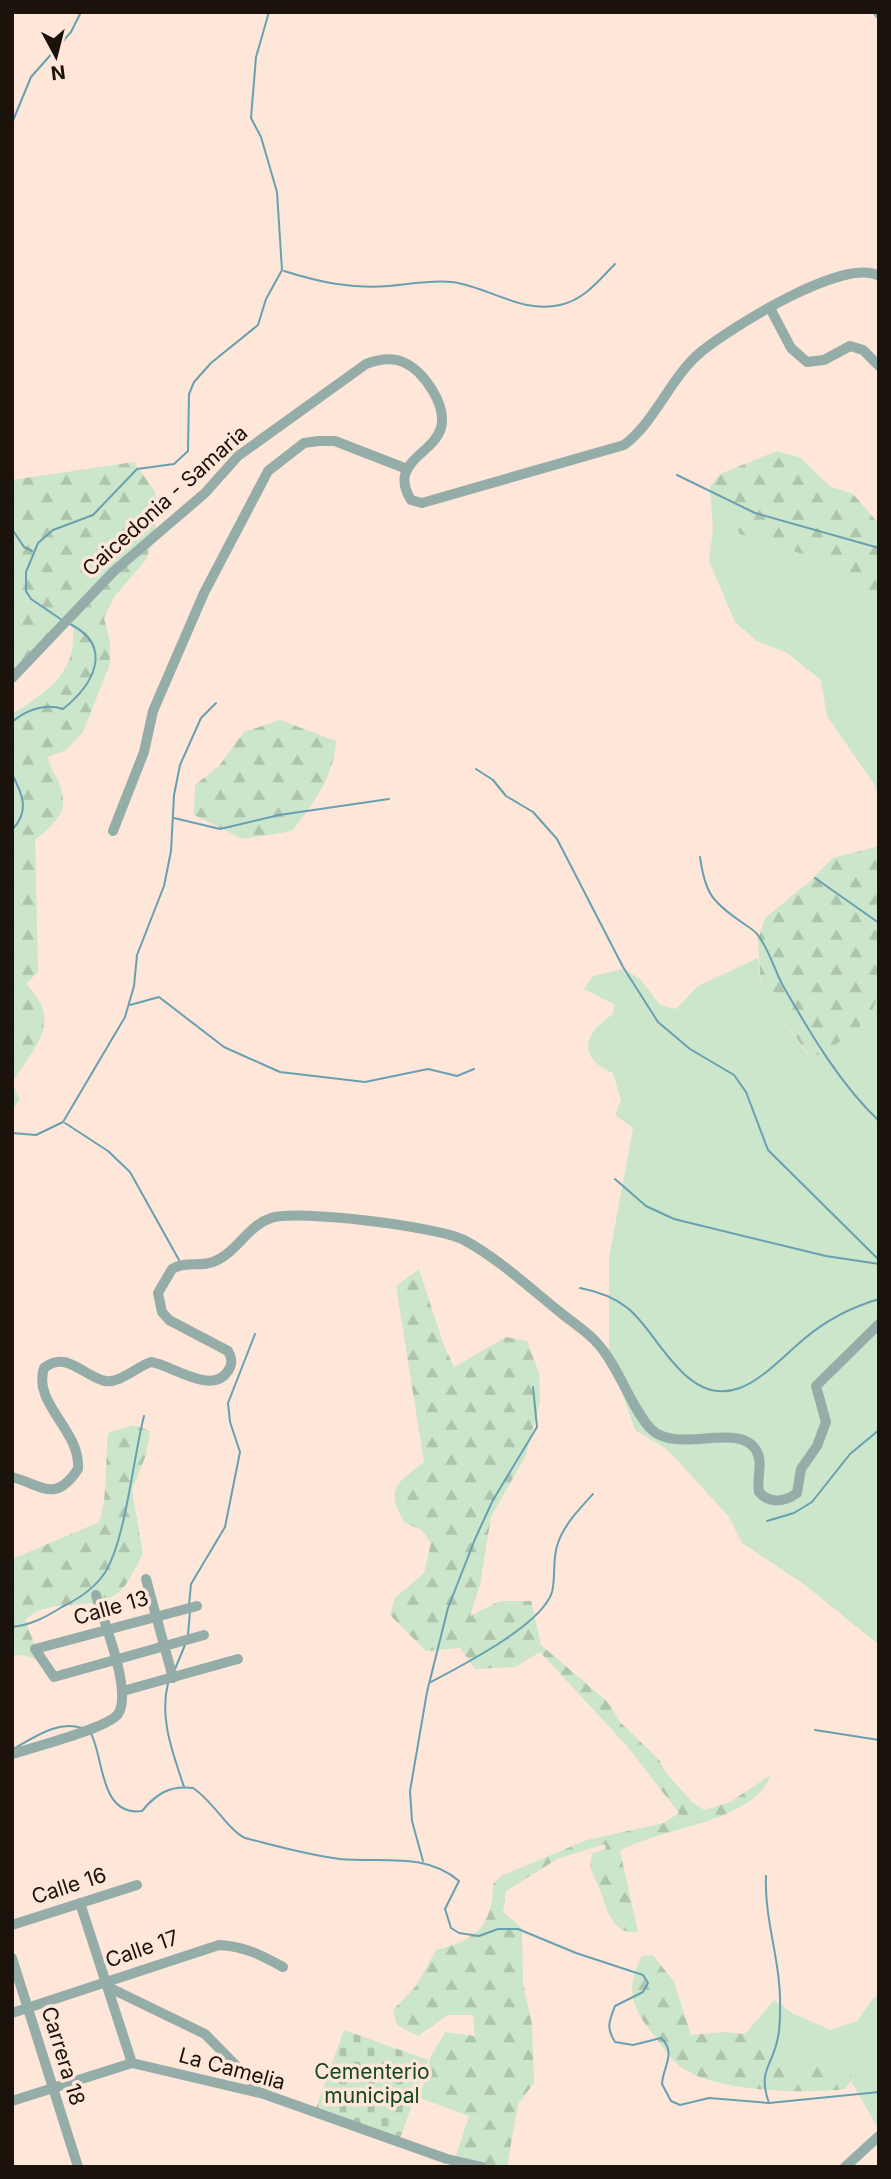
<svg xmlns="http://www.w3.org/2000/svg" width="891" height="2179" font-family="Inter,sans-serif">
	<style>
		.green { fill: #cbe6ca }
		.forest { fill: url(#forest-firs) }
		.cemetery { fill: url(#cemetery-stones) }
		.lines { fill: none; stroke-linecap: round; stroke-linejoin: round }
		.stream { stroke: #69a0b1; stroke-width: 2 }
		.minor { stroke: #94ada9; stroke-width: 10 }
		.labels { text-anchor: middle; stroke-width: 7; stroke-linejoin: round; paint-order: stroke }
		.street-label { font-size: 21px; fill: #1c120c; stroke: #fee6d9 }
		.park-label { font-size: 21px; fill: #134719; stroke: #fee6d9 }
	</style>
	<defs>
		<pattern id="forest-firs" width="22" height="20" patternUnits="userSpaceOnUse" patternTransform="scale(1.75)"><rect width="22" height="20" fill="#cbe6ca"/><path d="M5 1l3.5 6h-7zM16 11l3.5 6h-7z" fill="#aec4ac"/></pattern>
		<pattern id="cemetery-stones" width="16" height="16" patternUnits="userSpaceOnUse" patternTransform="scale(1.75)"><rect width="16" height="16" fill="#cbe6ca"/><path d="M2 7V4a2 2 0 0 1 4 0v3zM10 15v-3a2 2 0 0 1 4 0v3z" fill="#aec4ac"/></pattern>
	</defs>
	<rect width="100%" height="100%" fill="#fee6d9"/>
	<g class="green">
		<path d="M710,491L741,534L830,563L879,603V797L874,784L827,716L821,680L787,653L757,641L735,622L709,561L713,529Z"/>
		<path d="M758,958L761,989L807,1054L868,1020L879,995V1645L805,1585L742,1543L729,1517L668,1450L635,1430L609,1355V1258L633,1128L615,1115L621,1100L613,1073C578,1059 582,1034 612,1015L615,1005L584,989L593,976L623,969L640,979L660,1005L676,1009L698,986Z"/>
		<path d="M874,1997H879V2130L851,2081L850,2073L772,2058L745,2034L774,2000L792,2013L830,2030L857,2021Z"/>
	</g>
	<g class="forest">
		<path d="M777,451L801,458L829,486L853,494L879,524V603L830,563L740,534L710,491V486L720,474Z"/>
		<path d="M134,462L155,492L157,512L154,539L145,561L114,597L104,618L110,642V664L83,732L66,750L48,757C50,768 55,774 59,783C71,812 55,823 35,840L38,972L26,984C64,1021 34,1048 12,1083L20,1099L12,1111V714C40,696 71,678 73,642C73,634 75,627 71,621L12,676V480Z"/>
		<path d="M280,720L336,741C334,777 313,804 292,831L243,839L194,815L195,785L219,766L244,732Z"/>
		<path d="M879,846V995L868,1020L822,1055L808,1054L761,989L758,940L765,918L810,881L833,858Z"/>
		<path d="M419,1269L443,1343L454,1367L506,1337L527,1341L539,1373L540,1401L526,1455L491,1517L480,1585L470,1616L500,1601H531L541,1645L609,1703L620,1722L660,1761L666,1773L693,1803L704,1810L730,1802L771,1775C751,1824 663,1826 620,1851L638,1932C612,1935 607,1909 600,1890C595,1876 586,1869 593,1853L606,1849L605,1844L557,1859L506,1891L503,1912L522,1928L523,1984L532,2024L534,2083L518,2104L507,2167H488L455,2159L469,2116L420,2098L430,2058L445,2032L475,2036L473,2015H448L418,2036L397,2025L393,2010L416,1986L436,1950C475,1941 493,1926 493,1884L501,1876L587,1840L664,1823L679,1813L627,1746L540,1652L515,1667L475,1669L460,1648L426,1651L390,1615L395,1598L424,1573L431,1543L422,1530L405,1523C384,1489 397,1483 424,1462L396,1286Z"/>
		<path d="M133,1425L150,1431L146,1455L132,1490L143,1554C136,1565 129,1584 119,1592C93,1614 50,1595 25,1620L41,1661L23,1655L12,1656V1559L99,1522C108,1499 105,1460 108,1433Z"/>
		<path d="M653,1955L674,1982L691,2035L724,2032L745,2034L772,2058L830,2064L851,2073V2081L845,2089C805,2094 714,2092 681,2067C669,2058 659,2042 650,2030C629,2004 627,1984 642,1956Z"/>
	</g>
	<path class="cemetery" d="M344,2030L428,2060L400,2138L316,2108Z"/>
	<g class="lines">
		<g class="stream">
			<path d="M12,123L31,77L71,32L81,12"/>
			<path d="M284,271C319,282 351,289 388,286C410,284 430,280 452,282C489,287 522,314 560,305C584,300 598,281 615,264"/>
			<path d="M677,475L755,513L879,548"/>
			<path d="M12,529L24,547L32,551"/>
			<path d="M62,620L31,599L26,591V572L38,543L53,530L93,515L137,469L174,464L188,451L189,394L194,382L211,363L258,325L266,299L282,270L277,192L261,137L251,118L256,57L269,12"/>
			<path d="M12,722C26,710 45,703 63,709C93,685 115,647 70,624"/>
			<path d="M476,769L493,780L506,796L533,812L557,839L623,967L658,1022L690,1049L734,1075L746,1092L768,1150L879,1260"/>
			<path d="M12,774C23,795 30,811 12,830"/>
			<path d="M174,818L220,829L279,815L389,799"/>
			<path d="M700,857C705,892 711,901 740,921C745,925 753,929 757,934C770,949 775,974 786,991C812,1036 841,1085 879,1121"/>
			<path d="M815,878L879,923"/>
			<path d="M130,1005L159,997L224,1047L280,1072L365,1082L428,1069L457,1076L474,1069"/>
			<path d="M65,1123L108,1151L130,1172L179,1260"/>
			<path d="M12,1133L36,1135L63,1122L125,1017L134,986L137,955L164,886L171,851L174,795L180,765L201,718L216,703"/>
			<path d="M615,1179L646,1206L674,1219L826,1256L879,1264"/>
			<path d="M580,1288C643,1300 643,1334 683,1373C731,1419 769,1368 804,1339C825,1321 852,1307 879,1299"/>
			<path d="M767,1521L794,1513L812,1502L850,1454L879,1430"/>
			<path d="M189,1605L191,1584L225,1527L240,1452L230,1422L228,1403L255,1334"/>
			<path d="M12,1627C31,1625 46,1617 62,1607C76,1600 91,1591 101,1578C125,1550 133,1457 144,1416"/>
			<path d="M188,1636L190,1611"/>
			<path d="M175,1669L185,1645"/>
			<path d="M431,1682C461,1666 542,1625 552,1592C556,1576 552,1558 558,1543C564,1525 580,1508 593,1494"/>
			<path d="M168,1683C159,1719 173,1753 184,1787"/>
			<path d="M815,1730L879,1740"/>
			<path d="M90,1732C104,1753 98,1817 142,1811C156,1794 170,1785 193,1788C213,1801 228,1830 245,1838C277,1846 308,1855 340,1859C383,1863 425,1852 459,1881L445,1909L451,1928L459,1933L479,1936L498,1929H518L576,1953L643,1975L648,1983L643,1992L615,2006C609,2021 606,2028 615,2042L633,2045L661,2038C677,2053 663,2066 662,2084L671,2101L680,2105L709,2098L769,2103L879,2092"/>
			<path d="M13,1749C34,1738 57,1720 82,1728"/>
			<path d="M423,1861L412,1821L410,1791L427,1692L448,1608L475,1539L493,1500L537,1427L533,1387"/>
			<path d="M766,1876C764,1921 782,1964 780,2010C780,2019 780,2028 778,2037C773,2066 757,2070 769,2103"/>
		</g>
		<g class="minor">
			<path d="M878,12L879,14"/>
			<path d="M770,308L791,348L807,362L824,360L850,346L863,350L879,366"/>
			<path d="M12,678L114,571L205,493L238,456L366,364C377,360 391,357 403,362C424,371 447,405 441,428C435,448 410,456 405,475C403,484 406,492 411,500L422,503L624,445C657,420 670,377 702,351C731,328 844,256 879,276"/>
			<path d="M113,831L144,752L153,711L204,593L268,471L304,443L318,441H335L407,469"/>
			<path d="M12,1477C42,1485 55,1504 78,1469C81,1430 32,1404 44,1368C67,1350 83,1376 105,1381C119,1384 138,1366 151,1362C172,1365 212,1396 228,1371C233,1364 232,1358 228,1351L169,1320L162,1312L158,1293L172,1269C185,1261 199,1267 213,1262C237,1253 247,1226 271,1218C297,1209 440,1227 464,1240C499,1259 530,1288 561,1313C573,1323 588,1332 598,1344C619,1367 631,1408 651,1429C677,1455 738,1421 756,1450C764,1463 756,1478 759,1492C769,1504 785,1502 797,1493L801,1469L817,1446L826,1422L816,1386L879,1324"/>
			<path d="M146,1579L173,1678"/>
			<path d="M197,1606L35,1649L54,1677L204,1635"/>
			<path d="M123,1691L238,1659"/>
			<path d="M12,1754C32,1748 108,1728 118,1714C133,1692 103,1620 96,1595"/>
			<path d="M80,1903L132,2063"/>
			<path d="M12,1925L137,1885"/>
			<path d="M12,1958L78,2167"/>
			<path d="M108,1987L205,2034L264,2094"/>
			<path d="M12,2013L219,1945C244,1946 261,1955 283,1967"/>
			<path d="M132,2063L264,2094L447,2159L482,2167"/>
			<path d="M12,2101L132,2063"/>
			<path d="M845,2167L879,2136"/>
		</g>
	</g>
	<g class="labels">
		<g class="street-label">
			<text transform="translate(165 501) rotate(-42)" y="7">Caicedonia - Samaria</text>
			<text transform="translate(111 1608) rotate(-16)" y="7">Calle 13</text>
			<text transform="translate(69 1886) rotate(-18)" y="7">Calle 16</text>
			<text transform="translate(142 1949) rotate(-19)" y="7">Calle 17</text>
			<text transform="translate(63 2056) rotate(73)" y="7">Carrera 18</text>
			<text transform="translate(232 2069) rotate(15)" y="7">La Camelia</text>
		</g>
		<g class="park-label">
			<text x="372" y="2079">Cementerio<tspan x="372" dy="24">municipal</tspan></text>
		</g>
	</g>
	<rect width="891" height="2179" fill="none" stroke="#1c120c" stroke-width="28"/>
	<g transform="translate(56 56) rotate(173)" stroke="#fee6d9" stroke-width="5" paint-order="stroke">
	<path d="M0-5L12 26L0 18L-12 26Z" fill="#1c120c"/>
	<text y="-10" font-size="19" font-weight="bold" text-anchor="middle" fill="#1c120c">N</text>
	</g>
</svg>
